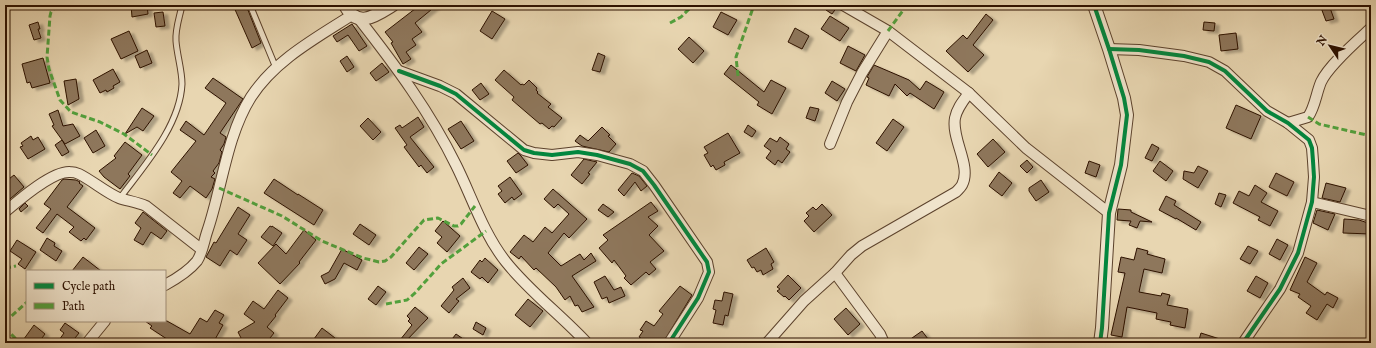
<svg xmlns="http://www.w3.org/2000/svg" width="1376" height="348" font-family="'IM FELL English',serif">
	<style>
		.building { fill: #8e775c; stroke: #2d1100; filter: url(#shadow) }
		.lines { fill: none; stroke-linecap: round; stroke-linejoin: round }
		.service-casing { stroke: #5c422c; stroke-width: 7 }
		.minor-casing { stroke: #5c422c; stroke-width: 12 }
		.tertiary-casing { stroke: #5c422c; stroke-width: 14 }
		.service { stroke: #f0e4cc; stroke-width: 5 }
		.minor { stroke: #f0e4cc; stroke-width: 10 }
		.tertiary { stroke: #f0e4cc; stroke-width: 12 }
		.quiet { stroke: #52a03c; stroke-width: 3; stroke-dasharray: 6 3; stroke-linecap: butt }
		.cycleway-casing { stroke: #f0e4cc; stroke-width: 6 }
		.cycleway { stroke: #00873e; stroke-width: 4 }
	</style>
	<defs>
		<filter id="shadow"><feDropShadow dx="4.5" dy="2.5" stdDeviation="1" flood-color="#0004"/></filter>
	</defs>
	<rect width="100%" height="100%" fill="#e8d6b1"/>
	<filter id="stains"><feTurbulence type="fractalNoise" baseFrequency=".005" numOctaves="4"/><feColorMatrix values="0 0 0 0 .2 0 0 0 0 .09 0 0 0 0 .02 0 0 0 .5 -.17"/></filter>
	<radialGradient id="worn" r=".72"><stop offset=".6" stop-color="#630" stop-opacity="0"/><stop offset="1" stop-color="#630" stop-opacity=".3"/></radialGradient>
	<g class="building">
		<path d="M131,5H147L148,14L132,17Z"/>
		<path d="M233,5H246L261,43L252,48Z"/>
		<path d="M420,5H437L415,23L422,32L412,39L416,45L406,52L411,59L403,64L391,43L393,42L385,32Z"/>
		<path d="M829,5H837V7L832,14L826,10Z"/>
		<path d="M1320,5H1329L1334,19L1326,21Z"/>
		<path d="M492,11L505,19L492,39L480,31Z"/>
		<path d="M163,12L165,26L156,27L154,13Z"/>
		<path d="M721,12L737,20L728,35L713,27Z"/>
		<path d="M986,14L993,20L973,45L984,55L968,72L946,51L963,35L967,39Z"/>
		<path d="M830,16L849,28L840,41L821,29Z"/>
		<path d="M38,22L40,29H38L41,38L34,40L29,25Z"/>
		<path d="M1204,22L1215,23L1214,31L1203,30Z"/>
		<path d="M352,24L367,46L359,51L348,35L337,42L333,36Z"/>
		<path d="M795,28L809,36L802,49L788,42Z"/>
		<path d="M129,31L138,51L121,59L111,39Z"/>
		<path d="M1236,33L1238,49L1221,51L1219,35Z"/>
		<path d="M689,37L704,51L693,63L678,49Z"/>
		<path d="M848,46L865,55L856,71L840,63Z"/>
		<path d="M147,50L152,63L140,68L135,56Z"/>
		<path d="M598,53L605,56L600,72L592,70Z"/>
		<path d="M347,56L354,67L347,72L340,61Z"/>
		<path d="M43,58L50,83L32,88L30,82L27,83L22,64Z"/>
		<path d="M382,63L389,72L376,81L370,73Z"/>
		<path d="M731,65L764,92L771,80L786,88L772,114L757,105L759,102L724,74Z"/>
		<path d="M874,65L909,80L920,90L926,81L944,92L934,109L910,93L907,96L895,84L889,96L866,85L869,78L867,77Z"/>
		<path d="M113,69L120,82L113,86L114,88L107,92L106,90L100,93L93,80Z"/>
		<path d="M504,70L521,85L522,84L524,85L529,80L537,88L536,90L538,92L537,93L551,104L548,107L562,118L554,127L552,126L549,129L542,123L540,124L512,100L514,97L495,80Z"/>
		<path d="M213,78L243,99L220,133L226,137L224,144L220,150L222,152L219,163L213,171L215,173L211,177L215,179L212,189L206,198L190,186L180,198L173,193L182,181L171,172L196,141L180,130L186,121L204,135L226,103L205,88Z"/>
		<path d="M76,79L79,99L68,105L64,81Z"/>
		<path d="M832,81L845,89L837,101L825,93Z"/>
		<path d="M481,83L489,94L480,100L472,90Z"/>
		<path d="M1236,105L1261,116L1251,139L1226,128Z"/>
		<path d="M810,107L819,109L815,121L806,118Z"/>
		<path d="M142,108L154,116L143,131L137,127L125,134Z"/>
		<path d="M58,110L63,126L73,124L80,136L65,144L52,126L54,125L49,114Z"/>
		<path d="M418,117L424,127L410,137L434,167L427,173L421,165L419,167L404,147L407,145L395,128L400,125L402,128Z"/>
		<path d="M368,118L381,132L373,140L360,126Z"/>
		<path d="M893,119L904,127L887,151L876,143Z"/>
		<path d="M461,121L474,141L461,149L448,129Z"/>
		<path d="M748,125L756,131L752,137L744,132Z"/>
		<path d="M602,127L610,135L608,136L616,144L609,152L582,146L575,141L580,135L588,141Z"/>
		<path d="M96,130L105,146L93,153L84,138Z"/>
		<path d="M728,133L740,153L724,162L725,165L716,170L713,165L711,167L704,155L708,153L704,147Z"/>
		<path d="M31,136L33,140L38,137L45,149L28,159L20,147L23,146L21,143Z"/>
		<path d="M780,137L789,144L786,149L790,152L782,163L778,160L775,165L766,158L771,151L764,146L770,138L777,142Z"/>
		<path d="M993,139L1005,152L988,167L977,154Z"/>
		<path d="M62,140L69,152L62,156L55,145Z"/>
		<path d="M125,142L142,155L128,174L130,176L120,189L104,177L99,171L116,158L114,156Z"/>
		<path d="M1152,144L1159,148L1152,161L1145,158Z"/>
		<path d="M518,153L521,156L528,165L516,173L507,161Z"/>
		<path d="M584,159L597,162L588,173L590,174L582,184L571,175Z"/>
		<path d="M1027,160L1033,167L1027,173L1020,166Z"/>
		<path d="M1089,161L1100,165L1096,177L1085,173Z"/>
		<path d="M1160,161L1173,171L1166,181L1153,171Z"/>
		<path d="M1198,166L1208,171L1198,188L1183,179L1184,171L1194,173Z"/>
		<path d="M999,172L1012,183L1002,196L989,186Z"/>
		<path d="M632,173L639,176L647,186L641,191L635,182L624,196L618,190Z"/>
		<path d="M1276,173L1294,182L1287,196L1269,187Z"/>
		<path d="M14,175L24,187L10,199L5,192V182Z"/>
		<path d="M510,177L522,194L514,200L512,197L505,203L498,194L502,191L498,186Z"/>
		<path d="M64,179L76,180L80,182L79,183L83,186L67,207L95,228L86,240L84,238L81,241L69,232L74,227L57,214L43,233L36,228L51,209L44,204L62,180Z"/>
		<path d="M274,179L298,195V194L323,210L314,225L264,193Z"/>
		<path d="M1041,180L1049,192L1036,201L1029,191V188Z"/>
		<path d="M1326,183L1346,188L1340,202L1322,198Z"/>
		<path d="M1255,185L1267,193L1261,202L1278,211L1270,226L1258,220L1260,217L1233,203L1239,191L1249,196Z"/>
		<path d="M553,189L587,219L569,238L564,233L548,253L561,266L580,254L584,260L591,253L596,261L572,276L594,307L582,312L578,305L575,306L570,296L565,300L556,287L536,268L534,270L521,256L519,259L510,252L524,235L533,242L545,227L552,233L569,214L558,204L554,208L544,199Z"/>
		<path d="M1219,193L1226,195L1221,207L1215,204Z"/>
		<path d="M1166,196L1176,201L1174,205L1201,222L1196,230L1176,218V219L1159,210Z"/>
		<path d="M651,202L658,211L648,217L658,226L649,235L664,251L650,262L656,269L649,275L646,272L631,285L624,278L626,276L614,260L612,263L599,248L608,240L603,235Z"/>
		<path d="M25,203L28,206L21,212L19,209Z"/>
		<path d="M603,204L614,212L608,217L598,210Z"/>
		<path d="M822,204L832,215L814,232L804,221L809,216L806,213L813,207L816,210Z"/>
		<path d="M238,207L250,215L238,234L247,240L237,255L230,250L220,266L206,257L214,242L216,243Z"/>
		<path d="M1118,209L1131,210V212L1152,222L1140,221L1137,228L1129,225L1131,221L1117,220Z"/>
		<path d="M1317,210L1335,214L1328,230L1313,223Z"/>
		<path d="M143,212L167,231L161,239L151,232L143,245L134,240L141,228L135,223Z"/>
		<path d="M1344,219L1359,220L1371,224V234L1343,233Z"/>
		<path d="M443,221L460,236L447,252L437,243L442,237L435,231Z"/>
		<path d="M360,224L376,235L369,245L353,234Z"/>
		<path d="M270,226L272,227V226L282,233L273,246L261,237Z"/>
		<path d="M304,230L316,240L299,262L300,263L280,284L258,263L276,244L286,254Z"/>
		<path d="M47,238L55,243L54,246L62,251L56,261L40,250Z"/>
		<path d="M1277,239L1288,245L1280,260L1269,254Z"/>
		<path d="M17,240L36,252L25,269L18,264L22,259L10,251Z"/>
		<path d="M1248,246L1258,251L1250,264L1240,259Z"/>
		<path d="M419,247L428,254L414,270L406,263Z"/>
		<path d="M766,248L774,262L771,264L773,269L763,275L761,270L757,272L754,267L752,268L747,260Z"/>
		<path d="M1137,248L1148,251L1147,254L1165,259L1162,273L1144,269L1139,292L1161,296L1162,293L1170,295L1167,305L1188,309L1185,328L1170,325L1171,322L1156,319L1157,313L1127,307L1122,337L1111,335L1125,273L1118,272L1121,257L1134,260Z"/>
		<path d="M342,249L362,260L357,270L344,263L335,279L325,284L321,276L329,272Z"/>
		<path d="M83,257L101,271H72Z"/>
		<path d="M1305,257L1317,263L1307,282L1325,295L1327,292L1338,298L1333,308L1327,304L1317,320L1306,313L1311,306L1298,297L1300,294L1290,290Z"/>
		<path d="M485,258L498,270L488,283L482,277L480,279L471,272L480,260L482,262Z"/>
		<path d="M788,275L801,288L789,300L785,296L784,297L777,291L780,289L777,287Z"/>
		<path d="M605,276L614,290L621,287L625,296L609,303L607,297L602,299L594,282Z"/>
		<path d="M1256,276L1268,283L1260,298L1247,291Z"/>
		<path d="M463,278L470,288L456,299L459,301L449,313L441,306L454,290L452,287Z"/>
		<path d="M378,286L386,292L376,305L368,299Z"/>
		<path d="M680,286L692,295L663,343H642L644,340L639,337L643,331L640,330L646,321L654,326L663,314L659,311Z"/>
		<path d="M278,290L288,298L275,315L276,316L267,327L274,333L266,343H248L246,340L243,342L238,332L255,322L244,314L253,301L264,309Z"/>
		<path d="M724,292L733,294L728,316L725,315L723,325L713,323L716,310L713,309L715,300L722,301Z"/>
		<path d="M528,299L543,311L530,327L515,315Z"/>
		<path d="M415,307L428,318L404,343L400,340L412,325L408,321L410,319L407,316Z"/>
		<path d="M846,308L860,324L848,335L834,319Z"/>
		<path d="M215,310L224,315L219,323L223,325L213,343H173L150,328L152,326L145,321H167L190,334L200,318L207,322Z"/>
		<path d="M476,322L486,328L483,335L473,329Z"/>
		<path d="M65,323L79,333L71,343H57L64,333L60,330Z"/>
		<path d="M34,325L45,334L42,338L49,343H21Z"/>
		<path d="M322,328L335,338L331,343H311Z"/>
		<path d="M922,331L931,343H905Z"/>
		<path d="M1201,333L1226,341V343H1198Z"/>
		<path d="M456,334L469,343H449Z"/>
	</g>
	<g class="lines">
		<defs>
			<g id="service">
				<path d="M250,5L276,68"/>
				<path d="M120,198C144,166 180,126 182,84C182,70 177,55 176,41C175,29 180,16 182,5"/>
			</g>
			<g id="minor">
				<path d="M843,5L888,31L969,93L1026,148L1109,213"/>
				<path d="M359,19C395,65 430,112 456,165C472,197 483,233 506,262C530,292 561,315 587,343"/>
				<path d="M1109,49L1139,50L1184,56L1209,62L1225,71L1267,111L1288,123L1309,140L1312,148L1313,161L1314,177L1312,202L1298,253L1280,289L1243,343"/>
				<path d="M399,71L440,86L456,94L524,150L534,153L552,155L578,152L597,155L630,164L643,171L654,185L707,262L709,272L698,298L669,343"/>
				<path d="M1288,123L1308,117C1315,107 1316,94 1321,82C1329,65 1357,41 1371,28"/>
				<path d="M830,144L847,102L862,73L888,31"/>
				<path d="M1312,202L1371,216"/>
				<path d="M5,212C19,200 52,171 70,172C73,172 77,173 79,174C93,181 105,192 119,198C128,201 137,202 146,206L201,249"/>
				<path d="M835,273L851,255L862,246L956,192C958,190 961,187 962,185C972,166 951,139 955,118C957,108 963,101 969,93"/>
				<path d="M165,285C176,279 189,271 197,261C202,254 204,241 207,232C222,189 226,137 251,97C275,60 316,38 352,15"/>
				<path d="M87,343L105,321"/>
				<path d="M767,343L804,301L835,273L880,334L884,343"/>
			</g>
			<g id="tertiary">
				<path d="M345,5C357,30 377,15 393,5"/>
				<path d="M1094,5L1109,49L1124,98L1127,115L1121,165L1109,213L1102,328L1100,343"/>
			</g>
		</defs>
		<use href="#service" class="service-casing"/>
		<use href="#minor" class="minor-casing"/>
		<use href="#tertiary" class="tertiary-casing"/>
		<use href="#service" class="service"/>
		<use href="#minor" class="minor"/>
		<use href="#tertiary" class="tertiary"/>
		<g class="quiet">
			<path d="M57,5L51,12L50,16L47,57L49,69L60,100L71,112L100,122L124,134L152,155"/>
			<path d="M670,23L681,17L693,5"/>
			<path d="M888,31L907,5"/>
			<path d="M738,76L736,57L754,5"/>
			<path d="M1308,117L1319,124L1371,136"/>
			<path d="M219,188L282,216L322,241L363,258L379,262L385,261L391,257L424,220L438,218L454,226H458L461,224L475,206"/>
			<path d="M5,268L16,266"/>
			<path d="M386,304L407,300L416,292L441,264L486,231"/>
			<path d="M5,322L27,302"/>
			<path d="M5,328L20,343"/>
			<path d="M991,340L996,343"/>
		</g>
		<defs>
			<g id="cycleway">
				<path d="M1094,5L1109,49L1124,98L1127,115L1121,165L1109,213L1102,328L1100,343"/>
				<path d="M1109,49L1139,50L1184,56L1209,62L1225,71L1267,111L1288,123L1309,140L1312,148L1313,161L1314,177L1312,202L1298,253L1280,289L1243,343"/>
				<path d="M399,71L440,86L456,94L524,150L534,153L552,155L578,152L597,155L630,164L643,171L654,185L707,262L709,272L698,298L669,343"/>
			</g>
		</defs>
		<use href="#cycleway" class="cycleway-casing"/>
		<use href="#cycleway" class="cycleway"/>
	</g>
	<rect width="1376" height="348" fill="none" stroke="#e8d6b1" stroke-width="20"/>
	<rect x="6" y="6" width="1364" height="336" fill="none" stroke="#2d1100" stroke-width="2"/>
	<rect x="10" y="10" width="1356" height="328" fill="none" stroke="#2d1100"/>
	<rect x="26" y="270" width="140" height="52" fill="#f0e4cc" stroke="#a2907a"/>
	<rect x="34" y="283" width="20" height="6" fill="#00873e" stroke="#a2907a"/>
	<text x="62" y="290" font-size="12" fill="#2d1100">Cycle path</text>
	<rect x="34" y="303" width="20" height="6" fill="#52a03c" stroke="#a2907a"/>
	<text x="62" y="310" font-size="12" fill="#2d1100">Path</text>
	<g transform="translate(1330 46) rotate(305)" stroke="#f0e4cc" stroke-width="3" paint-order="stroke">
	<path d="M0-3L7 15L0 10L-7 15Z" fill="#2d1100"/>
	<text y="-6" font-size="11" font-weight="bold" text-anchor="middle" fill="#2d1100">N</text>
	</g>
	<rect width="100%" height="100%" filter="url(#stains)"/>
	<rect width="100%" height="100%" fill="url(#worn)"/>
</svg>
